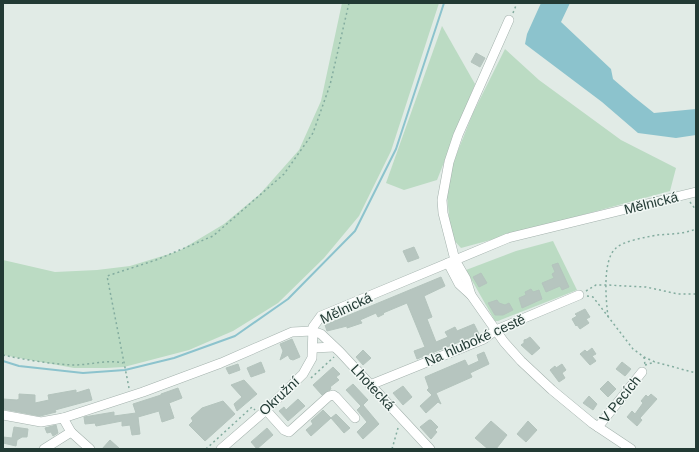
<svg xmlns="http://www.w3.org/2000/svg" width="699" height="452" font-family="Arial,sans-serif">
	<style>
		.green { fill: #bbdbc3 }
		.water { fill: #8cc3cd }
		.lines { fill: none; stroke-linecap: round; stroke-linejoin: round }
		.stream { stroke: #8cc3cd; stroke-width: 2 }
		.building { fill: #b6c5bf; stroke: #b4c4bd }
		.minor-casing { stroke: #a4b2ad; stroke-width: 10 }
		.path { stroke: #83ac9f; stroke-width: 1.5; stroke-dasharray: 2 3; stroke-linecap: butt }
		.minor { stroke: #fff; stroke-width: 9 }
		.labels { text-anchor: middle; stroke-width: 3; stroke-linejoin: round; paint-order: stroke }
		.street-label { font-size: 14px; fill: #223a34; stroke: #f1f7f4 }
	</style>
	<rect width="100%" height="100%" fill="#e1ebe6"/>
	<g class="green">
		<path d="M342,3H439L391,151L359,216L324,258L278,303L233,331L189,350L124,367L106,368H74L3,355V260L55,272L97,270L130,266L179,251L224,224L260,194L299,150L321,101Z"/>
		<path d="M442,26L475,84L437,180L404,190L386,183Z"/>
		<path d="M505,49L539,80L621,140L676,168L670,191L461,248L451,237L447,195L453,163L473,113Z"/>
		<path d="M553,241L577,290L498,321H495L466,270L516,251Z"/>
	</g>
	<path class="water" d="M541,3H570L561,22L611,69L613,79L634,97L654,113L696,109V135L676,138L638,133L602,102L525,44L527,34Z"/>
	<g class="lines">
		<path class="stream" d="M3,361L19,366L83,373L125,370L174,358L235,336L288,299L355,231L396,149L444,3"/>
	</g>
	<g class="building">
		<path d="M476,53L485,58L480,67L471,62Z"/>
		<path d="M414,247L419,258L408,262L403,251Z"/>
		<path d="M558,263L569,287L562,290L560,286L546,292L542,283L554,278L552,274L555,272L552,265Z"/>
		<path d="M481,273L487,283L479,287L473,277Z"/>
		<path d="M441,277L445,286L424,296L432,317L427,319L436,342L448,337L445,332L455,327L457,331L474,324L479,334L417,359L414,351L425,347L407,303L383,313L384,314L378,317L376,313L360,320L362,323L347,328V326L327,331L325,325Z"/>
		<path d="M531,289L533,292L539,290L542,299L522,308L519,298L526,295L525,292Z"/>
		<path d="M497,300L499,303L505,305L509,303L513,310L503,315H495L488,303Z"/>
		<path d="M585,309L590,317L586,319L589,323L580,329L577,325L576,326L572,319L577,316L575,314Z"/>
		<path d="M530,337L540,348L532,355L521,345L524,343V340L527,339Z"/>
		<path d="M292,339L300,357L293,360L290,359L288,355L280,360L283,351L280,344Z"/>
		<path d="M592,348L596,354L592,356L596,361L590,365L580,354L585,350L587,352Z"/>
		<path d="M363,350L371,358L363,365L356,357Z"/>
		<path d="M484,352L489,364L470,373L472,377L436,393L441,404L438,402L426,413L420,406L432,395L427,390L429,388L425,377L465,360L468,366L479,361L477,355Z"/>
		<path d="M261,362L265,372L251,377L247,368Z"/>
		<path d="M622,362L631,369L625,376L616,369Z"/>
		<path d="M238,364L240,370L229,374L226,368Z"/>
		<path d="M562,364L566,370L562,373L565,378L559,382L550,370L555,366L556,368Z"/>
		<path d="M333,367L340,374L336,377L339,380L330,387L331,388L330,390L322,395L313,385Z"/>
		<path d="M244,380L257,394L237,411L234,404L242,397L231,385Z"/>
		<path d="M608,381L616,389L608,397L600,389Z"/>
		<path d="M353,384L368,400L363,405L379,424L363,439L357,432L367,422L357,410L361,406L346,390Z"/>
		<path d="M403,386L412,397L403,405L393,393Z"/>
		<path d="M178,388L182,398L169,403L174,418L162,422L159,411L138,417L140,434L132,435L130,425L122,426V421L96,426L95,423L85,424L84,417L114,412V416L136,413L133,404L161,395V394Z"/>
		<path d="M89,389L92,400L55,410L56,412L40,416L3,409V399L17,400L19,399V394L35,395V403L49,400L48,395L76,390V393Z"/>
		<path d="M651,394L657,399L640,418L642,420L637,426L627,417L632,411L635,414L643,403L641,401L646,395L648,397Z"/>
		<path d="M589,396L597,404L593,410L583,403Z"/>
		<path d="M298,399L305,406L288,421L279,411L284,407L286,410Z"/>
		<path d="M223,401L235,414L205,441L189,425L193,421L191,418L202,408Z"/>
		<path d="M323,410L331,418L336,414L350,428L344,433L331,418L311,436L306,430L313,424L311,421Z"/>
		<path d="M429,420H431L438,427L435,430L437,432L431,439L420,427Z"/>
		<path d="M491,421L507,435L496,449H488L475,438Z"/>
		<path d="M528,421L537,430L526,442L517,434Z"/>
		<path d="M56,425L58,433L53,436L51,432L47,433L45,428Z"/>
		<path d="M14,427L28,429L27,437H22L17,440L16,446L3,443V437L12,438Z"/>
		<path d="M267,428L273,435L257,449L251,442Z"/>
		<path d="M110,440L120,449H102Z"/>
	</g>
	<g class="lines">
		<defs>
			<g id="minor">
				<path d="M448,263L459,284L471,295L504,342L521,361L552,390L592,423L631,449"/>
				<path d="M471,295L466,279L455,260L443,213L442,200L449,162L458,135L509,20"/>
				<path d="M313,348L334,347"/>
				<path d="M370,385L484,339L496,330L579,295"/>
				<path d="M266,410L284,430L289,432L329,396L333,395L336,397L355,418"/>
				<path d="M3,415L41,422L63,418L143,392L221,363L292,332L312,331L321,334L340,352L430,449"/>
				<path d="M63,418L71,432L90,449"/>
				<path d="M598,427L642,372"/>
				<path d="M44,449L71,432"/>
				<path d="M221,449L266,410L303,374L312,358L313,327L321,316L508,238L696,192"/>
			</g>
		</defs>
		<use href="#minor" class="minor-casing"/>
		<g class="path">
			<path d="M513,13L517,3"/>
			<path d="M690,202L696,210"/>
			<path d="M586,291L596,285H607L646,287L678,294H696"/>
			<path d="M587,296L593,297L633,349L644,357L655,362L696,373"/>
			<path d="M608,317C606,300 602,260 616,248C623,241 647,237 657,235C670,234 684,234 696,229"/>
			<path d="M3,355C26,360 51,364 74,365C91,365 107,359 123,363"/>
			<path d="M644,357L645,365"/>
			<path d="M645,365L655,362"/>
			<path d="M311,378L334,357"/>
			<path d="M129,388L107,276L156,260L213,236L284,174L313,133L330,85L349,3"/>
			<path d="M206,449L252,407L255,410"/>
			<path d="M392,449L398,428"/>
		</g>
		<use href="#minor" class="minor"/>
	</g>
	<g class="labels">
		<g class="street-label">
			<text transform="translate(651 203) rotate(-14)" y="5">Mělnická</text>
			<text transform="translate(346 308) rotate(-25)" y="5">Mělnická</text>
			<text transform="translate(475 340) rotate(-24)" y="5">Na hluboké cestě</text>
			<text transform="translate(373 387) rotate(47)" y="5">Lhotecká</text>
			<text transform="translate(279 396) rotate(-43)" y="5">Okružní</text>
			<text transform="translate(620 399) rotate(-51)" y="5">V Pecích</text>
		</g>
	</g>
	<rect width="699" height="452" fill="none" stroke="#223a34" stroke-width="8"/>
</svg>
